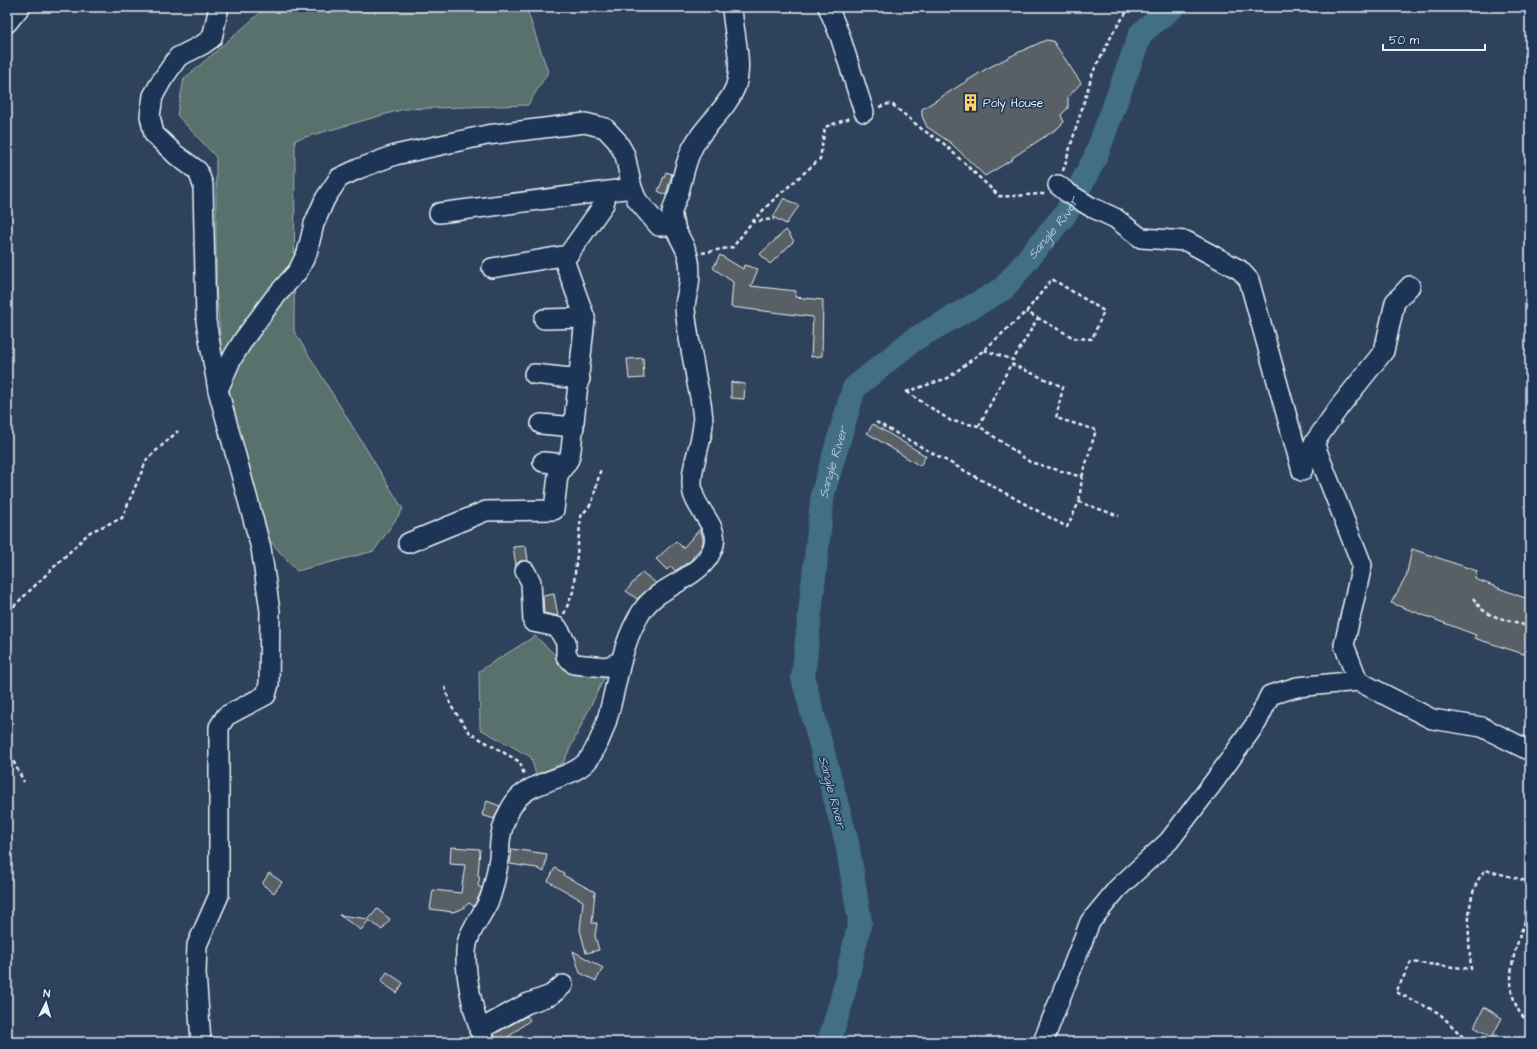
<svg xmlns="http://www.w3.org/2000/svg" width="1537" height="1049" font-family="'Architects Daughter',sans-serif">
	<style>
		.green { fill: #58716d; stroke: #a0b1b2 }
		.lines { fill: none; stroke-linecap: round; stroke-linejoin: round }
		.river { stroke: #426e86; stroke-width: 24 }
		.building { fill: #596065; stroke: #e8f1f8 }
		.minor-casing { stroke: #e8f1f8; stroke-width: 22 }
		.path { stroke: #e8f1f8; stroke-width: 2.5; stroke-dasharray: 4 3; stroke-linecap: butt }
		.minor { stroke: #1d3557; stroke-width: 19 }
		.labels { text-anchor: middle; stroke-width: 3; stroke-linejoin: round; paint-order: stroke }
		.poi-label { font-size: 12px; fill: #e8f1f8; stroke: #1d3557; text-anchor: start }
		.water-label { font-size: 13px; font-style: italic; fill: #aec3d0; stroke: #1d3557 }
	</style>
	<rect width="100%" height="100%" fill="#2f425b"/>
	<filter id="ink" filterUnits="userSpaceOnUse"><feTurbulence type="fractalNoise" baseFrequency=".025" numOctaves="2"/><feDisplacementMap in="SourceGraphic" scale="8" xChannelSelector="R" yChannelSelector="G"/><feConvolveMatrix kernelMatrix="1 2 1 2 8 2 1 2 1" color-interpolation-filters="sRGB"/></filter>
	<g filter="url(#ink)">
		<g class="green">
			<path d="M267,7H526L548,72L528,105L404,109L295,140L294,331L403,509L374,551L297,571L261,531L227,420L216,286V157L177,115L184,79Z"/>
			<path d="M535,636L566,665L605,676L563,763L536,775L531,757L480,729L479,671Z"/>
		</g>
		<g class="lines">
			<path class="river" id="s1" d="M829,1042L841,1003L860,922L847,843L803,678L823,493L854,388L913,340L1003,289L1066,213L1095,158L1141,33L1173,7"/>
		</g>
		<g class="building">
			<path d="M1046,40L1053,41L1081,83L1068,97V108L1061,115L1064,122L1058,128L1012,158L1013,159L985,176L951,143L927,127L922,116V109L986,69L1017,53Z"/>
			<path d="M666,172L672,174L666,195L658,191Z"/>
			<path d="M784,198L799,206L786,224L773,217Z"/>
			<path d="M786,230L794,241L770,264L760,254Z"/>
			<path d="M720,255L743,269L744,265L758,269L751,286L796,291L795,297L823,300L822,356L811,357L813,317L731,307L733,282L713,268Z"/>
			<path d="M643,358L644,378L629,379L627,359Z"/>
			<path d="M731,382L745,384L744,399L731,398Z"/>
			<path d="M873,424L926,456L920,466L867,433Z"/>
			<path d="M700,529L703,538V543L701,548L692,558L693,559L675,571L671,566L667,570L656,559L676,541L683,548Z"/>
			<path d="M526,546L528,561H520L516,565L513,547Z"/>
			<path d="M1412,549L1477,571L1475,579L1530,600V656L1474,638L1476,635L1391,603L1406,577Z"/>
			<path d="M642,572L656,583L637,599L626,591Z"/>
			<path d="M554,594L558,616L544,613L543,596Z"/>
			<path d="M487,801L500,806L494,819L482,815Z"/>
			<path d="M451,847L480,849L478,876H480L478,886L482,888L480,894L474,906L469,903L462,909L453,912L430,909L433,890L461,893L465,865L450,864Z"/>
			<path d="M512,849L547,854L544,872L537,868L510,864Z"/>
			<path d="M555,868L564,873L563,875L595,892L592,923H597L595,936L599,950L586,953L580,930L583,901L548,881Z"/>
			<path d="M269,873L282,882L274,893L262,884Z"/>
			<path d="M377,909L390,919L382,930L369,920L361,930L339,915L369,919Z"/>
			<path d="M573,951L603,968L596,981L580,973Z"/>
			<path d="M387,972L403,983L397,993L381,982Z"/>
			<path d="M1484,1007L1502,1018L1492,1037L1474,1027Z"/>
			<path d="M527,1016L530,1020L502,1042H496L494,1034Z"/>
		</g>
		<g class="lines">
			<defs>
				<g id="minor">
					<path d="M828,7L840,36L864,112"/>
					<path d="M7,23L20,7"/>
					<path d="M1058,185L1068,193L1091,207L1115,218L1141,238L1186,241L1240,270L1249,280L1302,471L1314,443L1362,565L1344,645L1358,681L1432,719L1482,727L1530,751"/>
					<path d="M439,213L632,188"/>
					<path d="M492,268L568,255L604,204L607,192"/>
					<path d="M544,319L585,318L563,257"/>
					<path d="M534,374L580,379"/>
					<path d="M218,390L231,360L244,339L274,298L298,271L307,253L314,224L325,199L339,178L358,169L395,155L487,135L585,123L605,128L617,141L625,155L632,188L637,200L659,226H675"/>
					<path d="M541,424L574,427"/>
					<path d="M1314,443L1340,406L1384,351L1395,302L1410,286"/>
					<path d="M543,462L566,464"/>
					<path d="M408,543L486,511L554,510L558,475L569,459L571,450L585,318"/>
					<path d="M525,571L531,582L533,622L557,627L566,642V656L574,664L606,667L620,662"/>
					<path d="M479,1030L526,1004L551,995L563,985"/>
					<path d="M201,1042L196,973L197,945L219,895V727L226,716L266,695L269,684L270,611L261,548L218,390L206,321L203,185L198,171L176,155L154,134L150,116L153,96L162,80L178,57L202,45L212,38L219,7"/>
					<path d="M485,1042C474,1019 465,976 466,951C467,931 483,916 490,898C494,886 497,871 499,858C500,851 499,843 501,835C503,823 510,807 518,798C536,779 574,779 589,759C619,715 612,656 642,611C658,586 694,581 709,556C726,529 699,516 693,493C688,471 702,445 703,424C703,410 700,396 697,383C693,358 687,333 685,308C685,300 688,293 689,285C690,277 690,264 688,256C684,241 671,229 672,212C673,207 676,200 678,195C683,179 685,160 694,145C705,125 726,110 735,88C744,65 733,32 732,7"/>
					<path d="M1043,1042L1090,922L1118,888L1169,841L1216,779L1257,722L1270,695L1297,687L1358,681"/>
				</g>
			</defs>
			<use href="#minor" class="minor-casing"/>
			<g class="path">
				<path d="M879,107L888,104L893,105L923,130L943,143L999,196C1015,197 1029,194 1045,194"/>
				<path d="M1063,171L1093,72L1114,31L1130,7"/>
				<path d="M752,222L771,202L820,159L825,127L850,118"/>
				<path d="M702,253L733,247L752,222L774,219"/>
				<path d="M984,350L1013,360L1038,318L1026,312"/>
				<path d="M906,392L948,378L984,350L1026,312L1052,279L1104,311L1092,339L1074,338L1038,318"/>
				<path d="M907,392L951,421L979,426L1030,462L1082,477L1079,502"/>
				<path d="M876,422L1067,527L1079,502L1119,516"/>
				<path d="M979,426L1011,364L1063,387L1056,418L1096,430L1082,477"/>
				<path d="M1473,598C1476,602 1479,607 1483,610C1497,621 1517,619 1530,629"/>
				<path d="M564,614L573,592L581,516L592,503L601,468"/>
				<path d="M7,619L13,607L90,532L122,518L147,459L178,431"/>
				<path d="M445,687L451,706L470,733L520,762L524,775"/>
				<path d="M7,749L24,782"/>
				<path d="M1530,908C1519,938 1501,978 1518,1009C1520,1015 1526,1019 1530,1024"/>
				<path d="M1468,1042L1439,1013L1396,992L1411,962L1471,969C1469,937 1463,896 1485,870L1520,879L1530,883"/>
			</g>
			<use href="#minor" class="minor"/>
		</g>
	</g>
	<defs>
		<symbol id="building-bare" viewBox="-9 -9 18 18"><path d="M-4-6H4V6H1V3H-1V6H-4ZM-2.5-4.3h1.7v1.8h-1.7ZM.8-4.3h1.7v1.8H.8ZM-2.5-1h1.7V.8h-1.7ZM.8-1h1.7V.8H.8Z" fill="#ffd166" stroke="#1d3557" stroke-width="2.5" paint-order="stroke"/></symbol>
	</defs>
	<g fill-rule="evenodd">
		<use href="#building-bare" x="958" y="90" width="25" height="25"/>
	</g>
	<g class="labels">
		<g class="poi-label">
			<text x="983" y="107">Poly House</text>
		</g>
		<g class="water-label">
			<text dy="5" stroke="none"><textPath href="#s1" startOffset="929">Sangle River</textPath></text>
			<text dy="5" stroke="none"><textPath href="#s1" startOffset="593">Sangle River</textPath></text>
			<text transform="translate(833 792) rotate(75)" y="5">Sangle River</text>
		</g>
	</g>
	<rect width="1537" height="1049" fill="none" stroke="#1d3557" stroke-width="24"/>
	<rect x="12" y="12" width="1513" height="1025" fill="none" stroke="#e8f1f8" stroke-width="1.5" filter="url(#ink)"/>
	<g transform="translate(46 1003) rotate(5)" stroke="#1d3557" stroke-width="3" paint-order="stroke">
	<path d="M0-3L7 15L0 10L-7 15Z" fill="#e8f1f8"/>
	<text y="-6" font-size="11" font-weight="bold" text-anchor="middle" fill="#e8f1f8">N</text>
	</g>
	<path d="M1383 44v6h102v-6" fill="none" stroke="#e8f1f8" stroke-width="2"/>
	<text x="1389" y="44" font-size="12" fill="#e8f1f8" stroke="#1d3557" stroke-width="3" paint-order="stroke">50 m</text>
</svg>
